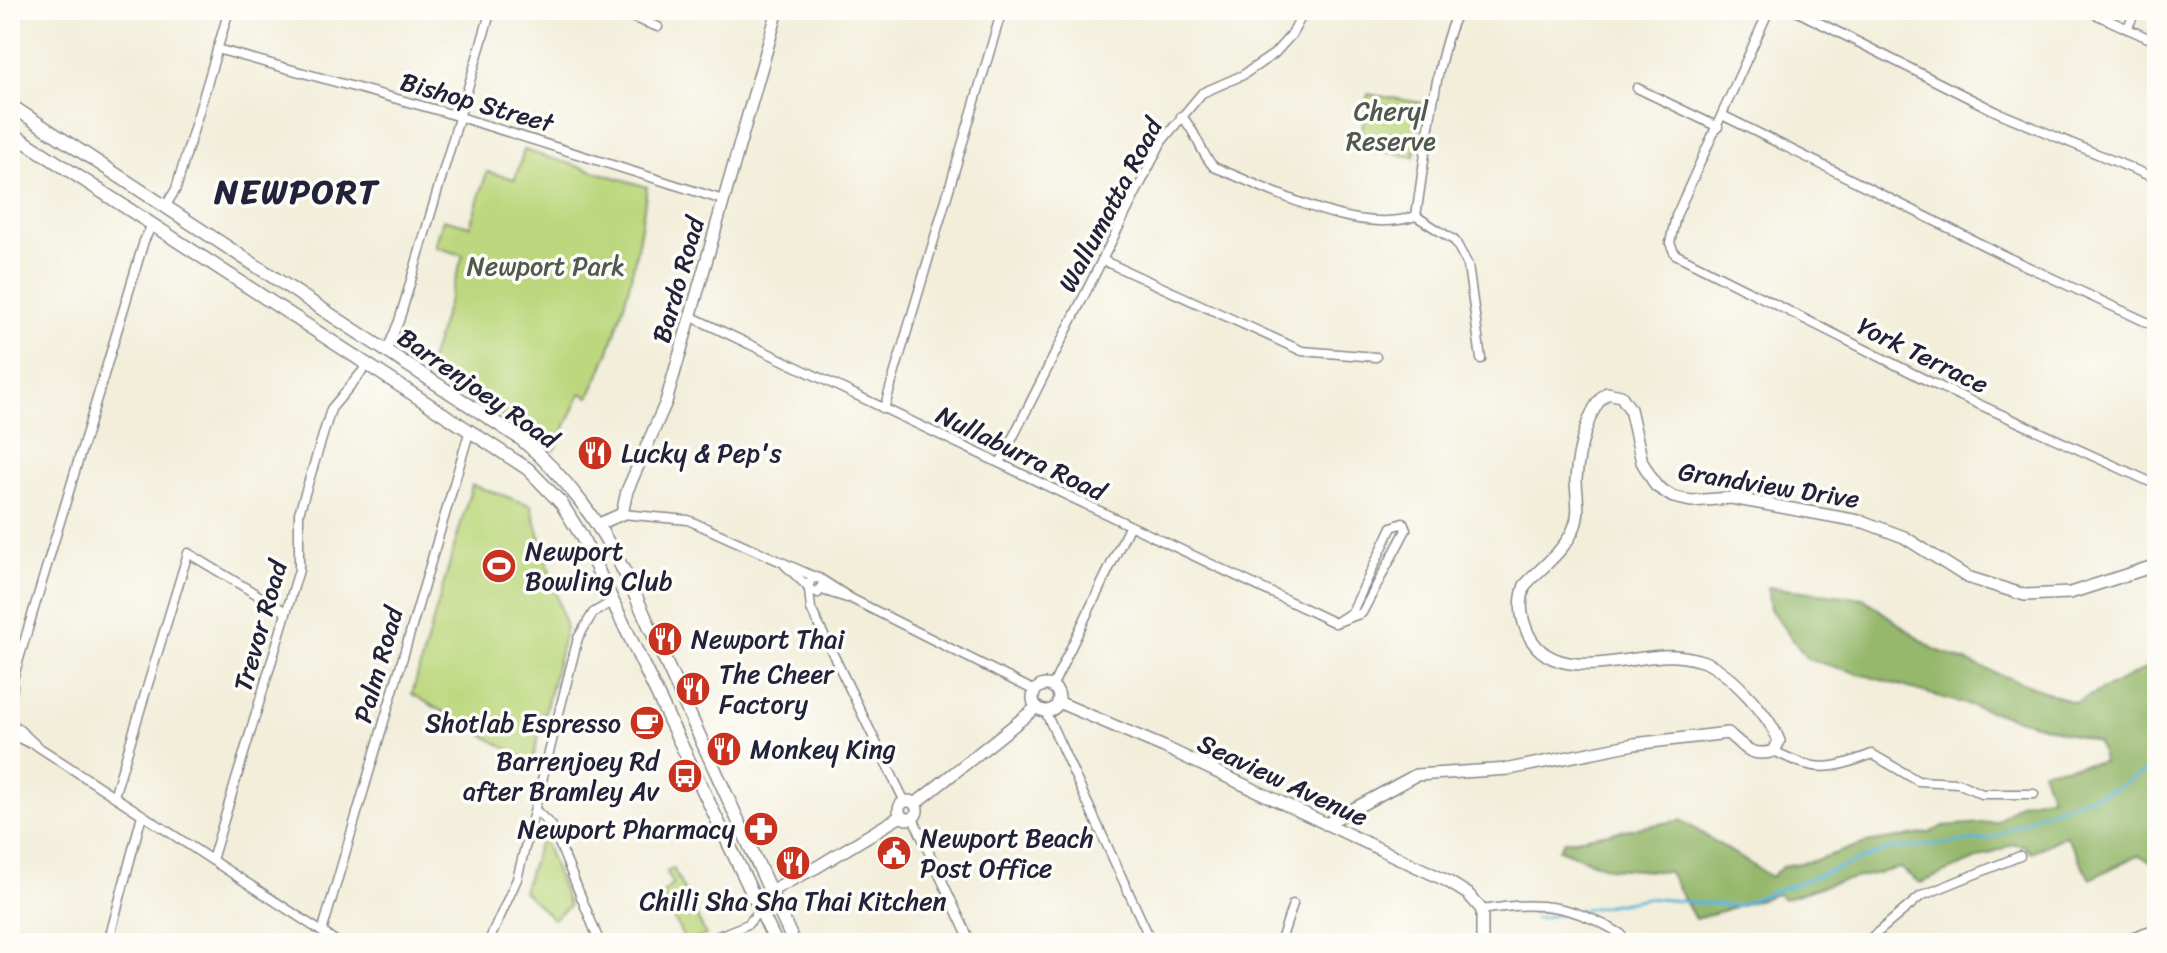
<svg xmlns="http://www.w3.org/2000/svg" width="2167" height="953" font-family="Sriracha,sans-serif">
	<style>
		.green { fill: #bcd77d; stroke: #6f7c5c; stroke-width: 2 }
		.forest { fill: #95b86c; stroke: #5c6d54; stroke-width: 2 }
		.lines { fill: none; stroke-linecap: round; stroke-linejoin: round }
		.stream { stroke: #5bb5d9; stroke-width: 3 }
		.street-casing { stroke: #8a888a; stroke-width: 11 }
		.secondary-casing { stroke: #8a888a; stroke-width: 14 }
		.primary-casing { stroke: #8a888a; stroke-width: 15 }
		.street { stroke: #fff; stroke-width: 8 }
		.secondary { stroke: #fff; stroke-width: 11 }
		.primary { stroke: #fff; stroke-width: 12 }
		.labels { text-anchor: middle; stroke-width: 7; stroke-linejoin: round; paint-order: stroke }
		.street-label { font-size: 26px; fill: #22223b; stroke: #fdfcf7 }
		.park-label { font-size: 26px; fill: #50584f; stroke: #fdfcf7 }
		.poi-label { font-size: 26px; fill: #22223b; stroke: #fdfcf7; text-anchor: start }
		.district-label { font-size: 34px; font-weight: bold; letter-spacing: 2px; fill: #22223b; stroke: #fdfcf7 }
	</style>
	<rect width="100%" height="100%" fill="#fdfcf7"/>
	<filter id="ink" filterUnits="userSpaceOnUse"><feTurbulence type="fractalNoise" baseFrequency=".0125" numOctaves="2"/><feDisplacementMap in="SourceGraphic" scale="16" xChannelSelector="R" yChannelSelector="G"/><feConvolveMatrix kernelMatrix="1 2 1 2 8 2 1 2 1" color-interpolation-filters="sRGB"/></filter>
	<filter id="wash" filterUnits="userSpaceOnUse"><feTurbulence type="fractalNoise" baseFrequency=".006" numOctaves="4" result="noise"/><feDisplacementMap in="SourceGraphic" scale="32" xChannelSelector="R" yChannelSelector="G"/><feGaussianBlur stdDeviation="1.8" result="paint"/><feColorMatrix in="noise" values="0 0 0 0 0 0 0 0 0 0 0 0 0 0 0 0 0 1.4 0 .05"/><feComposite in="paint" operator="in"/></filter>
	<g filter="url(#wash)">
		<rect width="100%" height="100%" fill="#f2eeda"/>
		<g class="green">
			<path d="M1368,94L1423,103L1414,157L1359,148Z"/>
			<path d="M524,150L647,187C637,260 622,331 589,397L581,393L555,450L547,449L429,364L463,255L435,247L443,219L470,226L487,172L515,179Z"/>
			<path d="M472,485L531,505L566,628L532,763L412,694Z"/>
			<path d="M542,835L569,906L553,919L523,891Z"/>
			<path d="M673,868L706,935L686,943L662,894L673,884L667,872Z"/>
		</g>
		<path class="forest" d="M1767,587L1863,598L1934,649L2075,703L2157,663V866L2139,855L2090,879L2066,835L2031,853L2023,845L2013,844L1920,883L1900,868L1829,884L1784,899L1777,894L1695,919L1669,872L1608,868L1559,849L1565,841L1681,820L1771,877L1783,866L1813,861L1866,843L1929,833L1944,826L1996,822L2020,803L2051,796L2042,770L2103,762L2098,742L1807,659L1770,609Z"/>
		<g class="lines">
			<g class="stream">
				<path d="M1577,911L1647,898L1735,906L1890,849L1990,839L2042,813L2116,788L2157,765"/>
				<path d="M1535,919L1566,913"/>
			</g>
		</g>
	</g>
	<g filter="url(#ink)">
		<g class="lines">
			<defs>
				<g id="street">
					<path d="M613,10L658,27"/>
					<path d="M1769,10L1676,216L1670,243L1675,254L1934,384L2157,485"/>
					<path d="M1794,10L1997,112L2157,179"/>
					<path d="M2086,10L2157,42"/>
					<path d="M2127,29L2136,10"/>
					<path d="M217,49L444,112L723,200"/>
					<path d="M1637,88L1718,127"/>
					<path d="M1181,116C1197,131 1199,152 1214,167C1271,189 1355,237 1416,216C1424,167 1436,47 1459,10"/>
					<path d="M1724,116L2009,258L2157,327"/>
					<path d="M165,207L176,189L229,10"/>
					<path d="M1416,216L1455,241L1468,265L1481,359"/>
					<path d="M1102,260L1302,351L1376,357"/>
					<path d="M690,316L1335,623L1362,613L1406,530L1403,523L1392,527L1352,612L1335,623"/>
					<path d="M387,350L399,321L491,10"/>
					<path d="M884,409L1002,10"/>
					<path d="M1000,463L1162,141L1202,93L1243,75L1274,54L1292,34L1305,10"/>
					<path d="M622,514L688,520L815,577"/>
					<path d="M785,565L807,586"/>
					<path d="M823,583L818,593L808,588L811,579L819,578L852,599L1035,691"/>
					<path d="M809,590L811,609L905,802"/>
					<path d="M822,590L847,598"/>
					<path d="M1052,687L1129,527"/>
					<path d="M10,689L144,241L152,225"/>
					<path d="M10,708L13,686"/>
					<path d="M1045,711L1152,943"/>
					<path d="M12,723L37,746L339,943"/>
					<path d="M10,734L29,743"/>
					<path d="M1774,751C1816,772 1828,771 1872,754L1918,781L1958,783L1982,794H2034"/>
					<path d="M114,796L188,553L286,612"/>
					<path d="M535,810L552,826L600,943"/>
					<path d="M913,818L971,943"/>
					<path d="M212,860L299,570V513L331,409L366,367"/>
					<path d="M1482,910C1537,900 1573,905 1621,934"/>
					<path d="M322,932L469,433"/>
					<path d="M108,943L142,815"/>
					<path d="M488,943L517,879L578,638L593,613L613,601"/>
					<path d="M701,943L748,924L760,910"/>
					<path d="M1280,943L1293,904"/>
					<path d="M1865,943L1921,896L2020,856"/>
					<path d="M2115,943L2148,931"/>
				</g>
				<g id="secondary">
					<path d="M599,524L622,514L627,491L666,402L778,10"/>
					<circle cx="1046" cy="698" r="13"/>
					<path d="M1058,702L1164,747L1447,881L1468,894L1482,910V943"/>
					<circle cx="908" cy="810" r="9"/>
					<path d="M915,804L1037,707"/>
					<path d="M1326,824L1416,775L1509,769L1634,744L1728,733C1744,747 1752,758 1774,751L1779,741C1769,715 1726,666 1698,660C1688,657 1673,655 1662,656C1618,658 1545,686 1525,626C1520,611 1520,600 1525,585C1541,568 1566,549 1574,528C1581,512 1576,496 1576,479C1578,454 1587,408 1607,393L1621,396L1630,409L1642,462L1656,486L1673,497L1691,501L1731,498L1864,522L1904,537L1967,577L2025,595L2070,593L2157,565"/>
					<path d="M770,891L817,867L901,816"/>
				</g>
				<g id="primary">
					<path d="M10,105L521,439C567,477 599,522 626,575L794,943"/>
					<path d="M10,132L528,469L561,503L581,535L776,943"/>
				</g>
			</defs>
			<use href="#street" class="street-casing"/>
			<use href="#secondary" class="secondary-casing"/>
			<use href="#primary" class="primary-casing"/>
			<use href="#street" class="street"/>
			<use href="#secondary" class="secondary"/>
			<use href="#primary" class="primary"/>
		</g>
	</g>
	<defs>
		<symbol id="restaurant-disc" viewBox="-11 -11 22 22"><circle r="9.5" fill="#c8321e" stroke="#fdfcf7"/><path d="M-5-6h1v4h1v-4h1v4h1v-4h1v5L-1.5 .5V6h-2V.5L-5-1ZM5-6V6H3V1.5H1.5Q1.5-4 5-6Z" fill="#fff"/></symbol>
		<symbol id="stadium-disc" viewBox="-11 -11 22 22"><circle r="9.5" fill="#c8321e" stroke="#fdfcf7"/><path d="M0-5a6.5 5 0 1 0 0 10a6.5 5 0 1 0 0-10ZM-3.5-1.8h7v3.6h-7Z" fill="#fff"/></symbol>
		<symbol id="cafe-disc" viewBox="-11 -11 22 22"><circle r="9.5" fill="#c8321e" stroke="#fdfcf7"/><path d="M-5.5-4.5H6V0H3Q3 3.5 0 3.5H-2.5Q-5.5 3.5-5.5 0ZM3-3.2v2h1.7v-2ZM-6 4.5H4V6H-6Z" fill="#fff"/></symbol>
		<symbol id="bus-disc" viewBox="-11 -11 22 22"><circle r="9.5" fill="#c8321e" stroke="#fdfcf7"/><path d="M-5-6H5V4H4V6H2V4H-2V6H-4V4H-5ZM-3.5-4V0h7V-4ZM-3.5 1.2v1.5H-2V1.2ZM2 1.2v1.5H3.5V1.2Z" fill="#fff"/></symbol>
		<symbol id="pharmacy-disc" viewBox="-11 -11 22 22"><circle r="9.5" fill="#c8321e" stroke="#fdfcf7"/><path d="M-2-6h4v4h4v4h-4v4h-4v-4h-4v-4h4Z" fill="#fff"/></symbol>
		<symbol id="civic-disc" viewBox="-11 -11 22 22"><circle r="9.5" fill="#c8321e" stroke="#fdfcf7"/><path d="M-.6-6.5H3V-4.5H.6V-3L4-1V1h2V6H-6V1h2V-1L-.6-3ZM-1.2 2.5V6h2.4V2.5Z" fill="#fff"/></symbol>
	</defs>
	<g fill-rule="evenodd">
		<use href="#restaurant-disc" x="575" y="433" width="40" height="40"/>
		<use href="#stadium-disc" x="479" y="546" width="40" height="40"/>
		<use href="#restaurant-disc" x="645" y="619" width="40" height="40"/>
		<use href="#restaurant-disc" x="673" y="669" width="40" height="40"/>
		<use href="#cafe-disc" x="627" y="703" width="40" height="40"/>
		<use href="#restaurant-disc" x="704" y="729" width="40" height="40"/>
		<use href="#bus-disc" x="665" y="756" width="40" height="40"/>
		<use href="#pharmacy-disc" x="741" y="809" width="40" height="40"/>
		<use href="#civic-disc" x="874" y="833" width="40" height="40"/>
		<use href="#restaurant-disc" x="773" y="843" width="40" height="40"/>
	</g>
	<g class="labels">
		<g class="street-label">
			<text transform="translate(477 102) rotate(16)" y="9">Bishop Street</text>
			<text transform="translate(1110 205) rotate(-62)" y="9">Wallumatta Road</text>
			<text transform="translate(678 280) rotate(-74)" y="9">Bardo Road</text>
			<text transform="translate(1923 355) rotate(26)" y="9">York Terrace</text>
			<text transform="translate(478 388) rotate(35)" y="9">Barrenjoey Road</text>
			<text transform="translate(1021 453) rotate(26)" y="9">Nullaburra Road</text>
			<text transform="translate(1769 485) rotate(9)" y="9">Grandview Drive</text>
			<text transform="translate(260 626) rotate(-74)" y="9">Trevor Road</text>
			<text transform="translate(378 665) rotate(-74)" y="9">Palm Road</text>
			<text transform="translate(1283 780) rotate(25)" y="9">Seaview Avenue</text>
		</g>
		<g class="park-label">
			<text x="1391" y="120">Cheryl<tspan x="1391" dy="30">Reserve</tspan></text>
			<text x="546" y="275">Newport Park</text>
		</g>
		<g class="poi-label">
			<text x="621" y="462">Lucky &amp; Pep's</text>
			<text x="525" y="560">Newport<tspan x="525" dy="30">Bowling Club</tspan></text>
			<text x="691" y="648">Newport Thai</text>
			<text x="719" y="683">The Cheer<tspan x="719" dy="30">Factory</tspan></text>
			<text x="621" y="732" text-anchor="end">Shotlab Espresso</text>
			<text x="750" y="758">Monkey King</text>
			<text x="659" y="770" text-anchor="end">Barrenjoey Rd<tspan x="659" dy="30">after Bramley Av</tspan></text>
			<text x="735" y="838" text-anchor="end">Newport Pharmacy</text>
			<text x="920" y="847">Newport Beach<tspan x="920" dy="30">Post Office</tspan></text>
			<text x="793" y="910" text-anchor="middle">Chilli Sha Sha Thai Kitchen</text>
		</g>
		<g class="district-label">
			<text x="297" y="203">NEWPORT</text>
		</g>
	</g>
	<rect width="2167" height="953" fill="none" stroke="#fdfcf7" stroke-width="40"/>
</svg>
